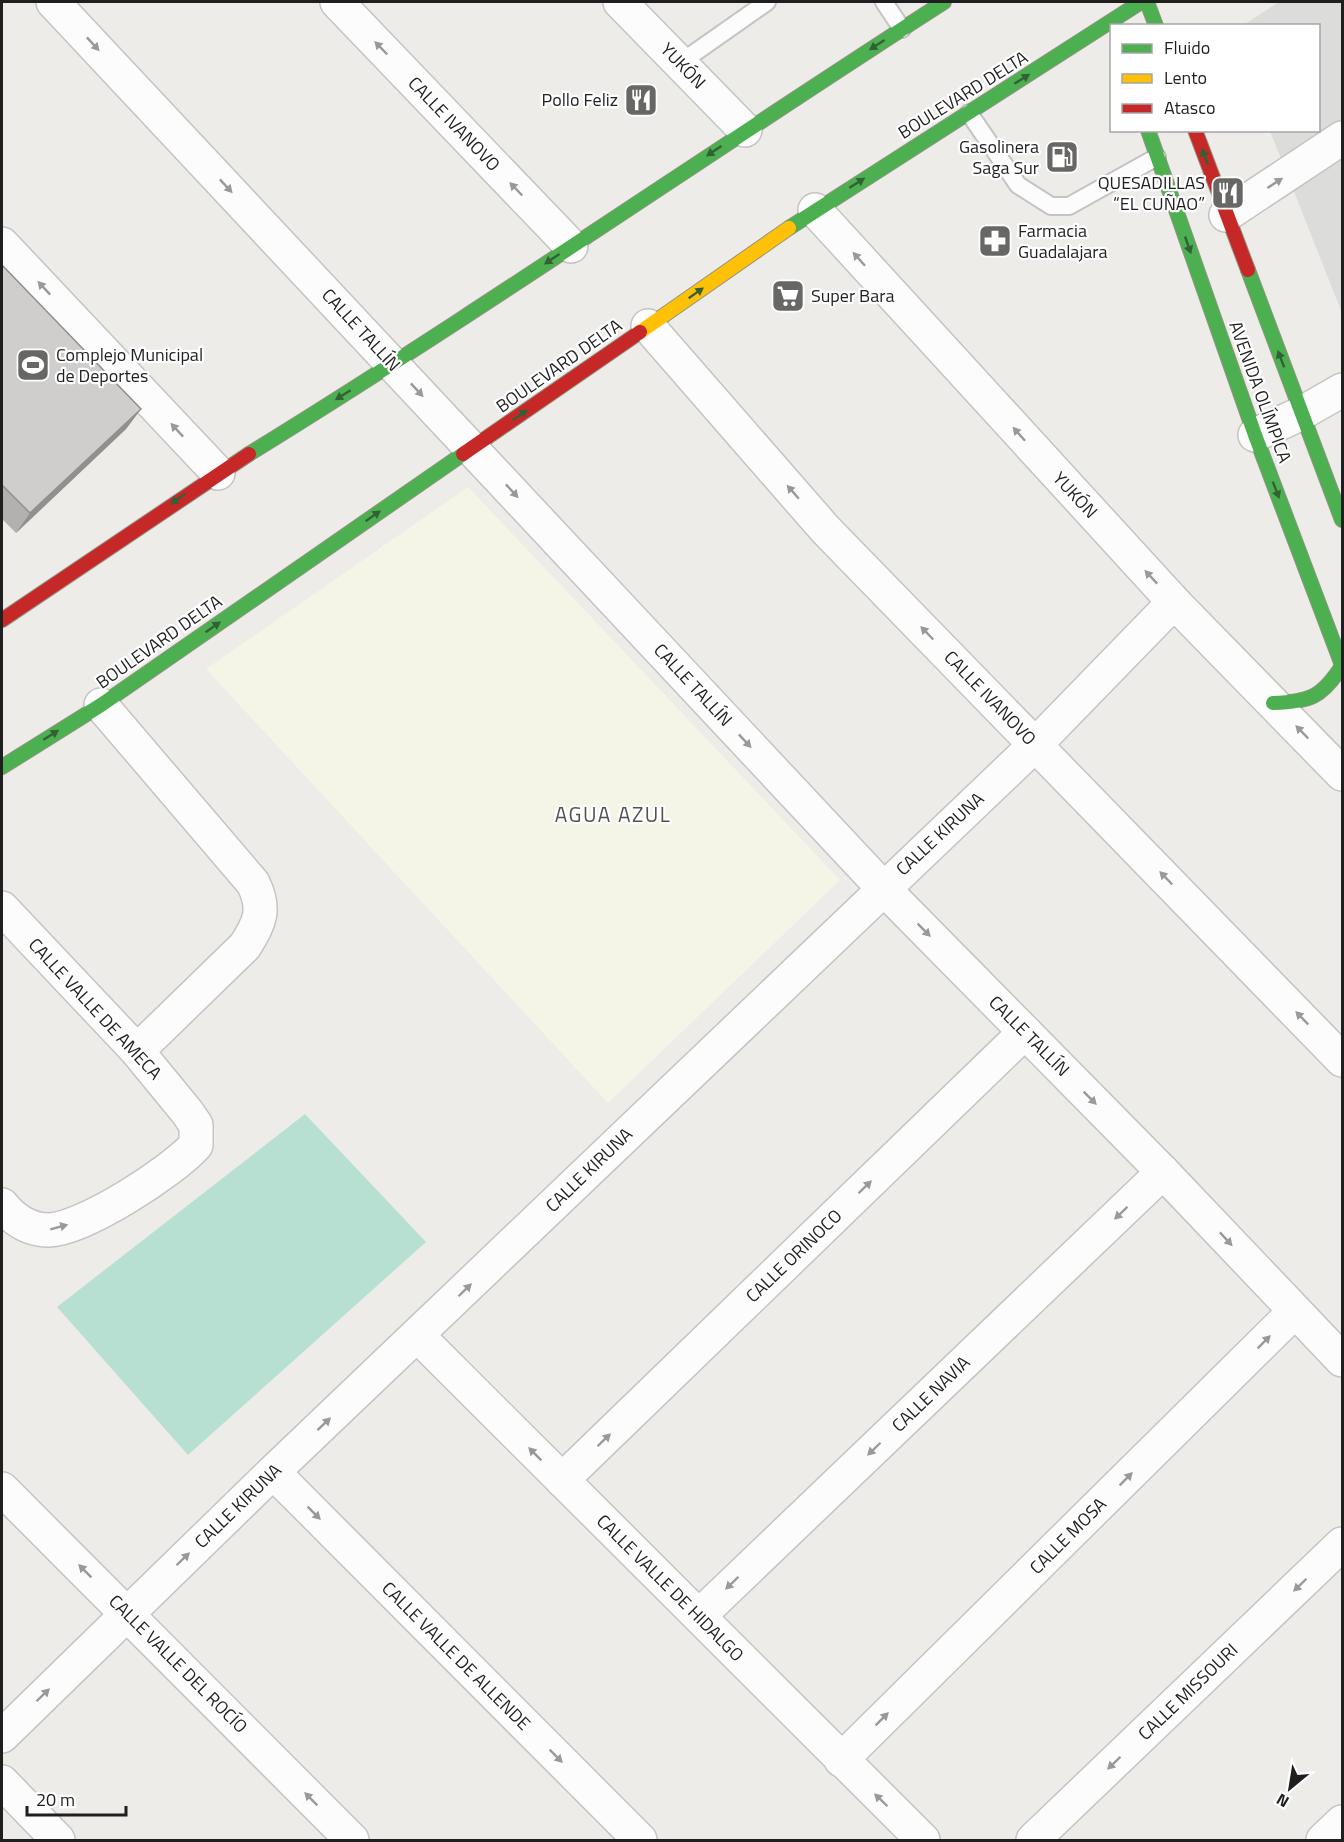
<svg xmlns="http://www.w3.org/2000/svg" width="1344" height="1842" font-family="'Titillium Web',sans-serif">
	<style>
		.residential { fill: #dcdcda }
		.education { fill: #f4f5e6 }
		.pitch { fill: #b8e0d2 }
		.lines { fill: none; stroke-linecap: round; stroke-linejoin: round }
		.lane-casing { stroke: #c4c4c2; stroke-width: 20 }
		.street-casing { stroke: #c4c4c2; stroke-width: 36 }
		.fast-casing { stroke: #929583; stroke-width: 16 }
		.slow-casing { stroke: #929583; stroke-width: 16 }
		.jam-casing { stroke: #929583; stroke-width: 16 }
		.lane { stroke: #fcfcfc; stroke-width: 16 }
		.street { stroke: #fcfcfc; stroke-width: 33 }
		.fast { stroke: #4caf50; stroke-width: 14 }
		.slow { stroke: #ffc107; stroke-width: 14 }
		.jam { stroke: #c62828; stroke-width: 14 }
		.wall { fill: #b3b1af }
		.shaded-wall { fill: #92908f }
		.building { fill: #d0cecc; stroke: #92908f; stroke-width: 1.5 }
		.oneway { fill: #999 }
		.oneway2 { fill: #336035 }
		.labels { text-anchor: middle; stroke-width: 4.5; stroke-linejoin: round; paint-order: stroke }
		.street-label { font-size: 18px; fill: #1f1f1f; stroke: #fff }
		.poi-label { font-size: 18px; fill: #1f1f1f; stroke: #fff; text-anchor: end }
		.quarter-label { font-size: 21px; letter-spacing: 1.5px; fill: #525252; stroke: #fff }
	</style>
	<rect width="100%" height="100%" fill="#edece9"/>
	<path class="residential" d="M1279,2H1342V313L1270,131L1318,130V26H1242Z"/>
	<path class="education" d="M468,487L840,880L608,1103L206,669Z"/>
	<path class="pitch" d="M305,1114L426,1242L188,1455L57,1307Z"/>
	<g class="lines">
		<defs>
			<g id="lane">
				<path d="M884,2L902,29"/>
				<path d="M680,63L767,2"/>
				<path d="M969,113L1018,185L1051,206H1069L1157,157"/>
			</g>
			<g id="street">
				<path d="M53,2L883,888L1163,1172L1342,1360"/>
				<path d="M337,2L571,246"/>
				<path d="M620,2L745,130"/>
				<path d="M815,210L1174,602L1342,774"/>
				<path d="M1226,215L1342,138"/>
				<path d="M2,244L218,473"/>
				<path d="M648,326L825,529L1342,1060"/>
				<path d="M1255,435L1302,413L1342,390"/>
				<path d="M101,705L253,883C266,909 260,923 245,946L137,1051"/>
				<path d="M2,908L137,1051L187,1112L196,1125V1145C173,1171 84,1229 49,1230C30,1230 14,1220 2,1205"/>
				<path d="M418,1336L923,1840"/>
				<path d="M273,1472L640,1840"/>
				<path d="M562,1480L1025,1032"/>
				<path d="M2,1489L352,1840"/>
				<path d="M699,1616L1163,1172"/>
				<path d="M2,1736L273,1472L1036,744L1174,602"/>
				<path d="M841,1760L1295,1311"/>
				<path d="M2,1782L58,1840"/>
				<path d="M1033,1840L1342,1544"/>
				<path d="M1323,1840L1342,1822"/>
			</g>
			<g id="fast">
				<path d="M1147,2L1156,26"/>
				<path d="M1148,130L1255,435L1342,665"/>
				<path d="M789,228L1141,2"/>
				<path d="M1248,270L1342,520"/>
				<path d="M249,454C484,309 712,151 944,2"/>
				<path d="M1273,703C1310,702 1322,697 1342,666"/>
				<path d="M2,767L101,705L463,454"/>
			</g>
			<path id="slow" d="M640,332L789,228"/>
			<g id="jam">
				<path d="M1195,130L1248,270"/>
				<path d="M463,454L640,332"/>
				<path d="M2,620L249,454"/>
			</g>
		</defs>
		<use href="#lane" class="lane-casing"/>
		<use href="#street" class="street-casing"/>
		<use href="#fast" class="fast-casing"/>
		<use href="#slow" class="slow-casing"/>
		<use href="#jam" class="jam-casing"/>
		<use href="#lane" class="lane"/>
		<use href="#street" class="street"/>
		<use href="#fast" class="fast"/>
		<use href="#slow" class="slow"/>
		<use href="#jam" class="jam"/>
	</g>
	<path class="wall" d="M2,265L141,409L126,429L16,533L2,519Z"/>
	<path class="shaded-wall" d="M141,409L126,429L16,533L30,513Z"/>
	<path class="building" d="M2,265L141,409L30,513L2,485Z"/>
	<defs><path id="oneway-solid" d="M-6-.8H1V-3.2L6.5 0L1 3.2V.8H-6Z" transform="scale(1.5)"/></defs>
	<g class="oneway">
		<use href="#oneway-solid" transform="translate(93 44) rotate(47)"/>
		<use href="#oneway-solid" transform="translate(381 48) rotate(-134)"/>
		<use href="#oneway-solid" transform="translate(1275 183) rotate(-33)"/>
		<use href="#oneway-solid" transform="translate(226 186) rotate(47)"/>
		<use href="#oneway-solid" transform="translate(516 189) rotate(-134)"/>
		<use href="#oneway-solid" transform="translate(859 259) rotate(-132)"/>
		<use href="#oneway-solid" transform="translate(44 288) rotate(-133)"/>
		<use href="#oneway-solid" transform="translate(417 390) rotate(47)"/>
		<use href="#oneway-solid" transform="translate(177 430) rotate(-133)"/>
		<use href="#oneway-solid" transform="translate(1019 434) rotate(-132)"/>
		<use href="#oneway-solid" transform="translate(512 491) rotate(47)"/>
		<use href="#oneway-solid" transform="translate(793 492) rotate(-131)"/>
		<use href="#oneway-solid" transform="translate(1151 577) rotate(-133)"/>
		<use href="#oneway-solid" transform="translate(927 633) rotate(-134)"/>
		<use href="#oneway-solid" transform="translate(1302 732) rotate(-134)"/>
		<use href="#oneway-solid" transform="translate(745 741) rotate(47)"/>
		<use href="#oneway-solid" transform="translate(1166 878) rotate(-134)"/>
		<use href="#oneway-solid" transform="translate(924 930) rotate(45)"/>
		<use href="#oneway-solid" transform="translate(1302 1018) rotate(-134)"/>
		<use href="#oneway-solid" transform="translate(1090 1098) rotate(45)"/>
		<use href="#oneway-solid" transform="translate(865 1187) rotate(-44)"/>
		<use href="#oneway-solid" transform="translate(1121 1213) rotate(136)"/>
		<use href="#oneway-solid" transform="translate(59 1227) rotate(-15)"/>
		<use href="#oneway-solid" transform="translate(1226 1239) rotate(47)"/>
		<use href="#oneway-solid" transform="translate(465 1290) rotate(-44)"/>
		<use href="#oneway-solid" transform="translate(1264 1342) rotate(-45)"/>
		<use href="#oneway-solid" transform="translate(324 1424) rotate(-43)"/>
		<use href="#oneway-solid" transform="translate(604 1440) rotate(-44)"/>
		<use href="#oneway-solid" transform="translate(874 1449) rotate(136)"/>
		<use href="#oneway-solid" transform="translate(535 1454) rotate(-135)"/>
		<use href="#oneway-solid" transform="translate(1126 1479) rotate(-45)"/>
		<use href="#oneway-solid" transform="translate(314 1513) rotate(45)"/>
		<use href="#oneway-solid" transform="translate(183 1559) rotate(-44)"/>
		<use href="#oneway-solid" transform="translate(85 1571) rotate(-135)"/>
		<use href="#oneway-solid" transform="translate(732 1583) rotate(136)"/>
		<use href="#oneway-solid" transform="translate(1300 1585) rotate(136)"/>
		<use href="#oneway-solid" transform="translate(43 1695) rotate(-44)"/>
		<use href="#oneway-solid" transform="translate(882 1719) rotate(-45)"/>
		<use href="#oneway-solid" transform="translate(556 1756) rotate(45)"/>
		<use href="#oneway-solid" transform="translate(1114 1763) rotate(136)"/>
		<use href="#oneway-solid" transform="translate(311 1799) rotate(-135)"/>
		<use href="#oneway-solid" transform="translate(881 1800) rotate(-136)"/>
	</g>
	<g class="oneway2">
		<use href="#oneway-solid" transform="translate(877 45) rotate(147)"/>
		<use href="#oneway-solid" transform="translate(1022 79) rotate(-32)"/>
		<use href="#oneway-solid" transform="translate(714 151) rotate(146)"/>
		<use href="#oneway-solid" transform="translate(1205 157) rotate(-110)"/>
		<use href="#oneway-solid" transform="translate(857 183) rotate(-32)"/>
		<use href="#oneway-solid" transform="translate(1188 245) rotate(71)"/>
		<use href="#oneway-solid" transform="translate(552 259) rotate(146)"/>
		<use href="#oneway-solid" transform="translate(696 293) rotate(-35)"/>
		<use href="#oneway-solid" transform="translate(1281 359) rotate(-111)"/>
		<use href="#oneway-solid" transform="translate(343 395) rotate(148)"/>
		<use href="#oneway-solid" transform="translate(520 415) rotate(-35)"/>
		<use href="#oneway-solid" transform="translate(1276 490) rotate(69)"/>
		<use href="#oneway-solid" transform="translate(178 499) rotate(146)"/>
		<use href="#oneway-solid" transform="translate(373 516) rotate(-35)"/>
		<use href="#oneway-solid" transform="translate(213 627) rotate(-35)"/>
		<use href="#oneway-solid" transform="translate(51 735) rotate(-32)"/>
	</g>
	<defs>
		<symbol id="restaurant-square" viewBox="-11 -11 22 22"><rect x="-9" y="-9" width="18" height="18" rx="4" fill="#676766" stroke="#fff"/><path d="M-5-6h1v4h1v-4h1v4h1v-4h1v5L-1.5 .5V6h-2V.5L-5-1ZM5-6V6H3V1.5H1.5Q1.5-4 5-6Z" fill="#fff"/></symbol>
		<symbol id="fuel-square" viewBox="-11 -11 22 22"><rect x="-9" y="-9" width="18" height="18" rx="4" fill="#676766" stroke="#fff"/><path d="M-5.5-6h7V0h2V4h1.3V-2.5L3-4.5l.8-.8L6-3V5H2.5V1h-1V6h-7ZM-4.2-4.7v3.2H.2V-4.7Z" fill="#fff"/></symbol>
		<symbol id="pharmacy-square" viewBox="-11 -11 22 22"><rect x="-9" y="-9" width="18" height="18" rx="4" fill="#676766" stroke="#fff"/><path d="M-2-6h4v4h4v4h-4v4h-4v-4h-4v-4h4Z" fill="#fff"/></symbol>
		<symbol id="supermarket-square" viewBox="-11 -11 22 22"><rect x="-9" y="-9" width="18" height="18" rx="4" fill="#676766" stroke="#fff"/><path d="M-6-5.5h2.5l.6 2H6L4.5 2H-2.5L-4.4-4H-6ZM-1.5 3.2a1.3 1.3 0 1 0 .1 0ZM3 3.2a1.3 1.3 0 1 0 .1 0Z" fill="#fff"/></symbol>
		<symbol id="stadium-square" viewBox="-11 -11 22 22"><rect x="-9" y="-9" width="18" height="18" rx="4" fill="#676766" stroke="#fff"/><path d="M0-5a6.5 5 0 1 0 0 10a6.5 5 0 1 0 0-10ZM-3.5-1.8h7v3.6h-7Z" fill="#fff"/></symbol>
	</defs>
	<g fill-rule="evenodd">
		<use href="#restaurant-square" x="622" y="81" width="38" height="38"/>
		<use href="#fuel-square" x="1043" y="138" width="38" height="38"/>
		<use href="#restaurant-square" x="1209" y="174" width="38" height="38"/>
		<use href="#pharmacy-square" x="976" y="222" width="38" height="38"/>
		<use href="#supermarket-square" x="769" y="277" width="38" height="38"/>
		<use href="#stadium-square" x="14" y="346" width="38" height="38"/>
	</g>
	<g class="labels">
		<g class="street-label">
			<text transform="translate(683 66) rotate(46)" y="6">YUKÓN</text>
			<text transform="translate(963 95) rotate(-32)" y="6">BOULEVARD DELTA</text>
			<text transform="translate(454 124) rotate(46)" y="6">CALLE IVANOVO</text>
			<text transform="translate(361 330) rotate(47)" y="6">CALLE TALLÍN</text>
			<text transform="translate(559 366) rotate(-35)" y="6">BOULEVARD DELTA</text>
			<text transform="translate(1260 392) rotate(70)" y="6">AVENIDA OLÍMPICA</text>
			<text transform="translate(1075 495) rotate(47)" y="6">YUKÓN</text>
			<text transform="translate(159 642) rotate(-35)" y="6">BOULEVARD DELTA</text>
			<text transform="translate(693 685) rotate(47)" y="6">CALLE TALLÍN</text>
			<text transform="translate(990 698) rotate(46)" y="6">CALLE IVANOVO</text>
			<text transform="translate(940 834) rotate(-43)" y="6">CALLE KIRUNA</text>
			<text transform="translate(95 1009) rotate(47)" y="6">CALLE VALLE DE AMECA</text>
			<text transform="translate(1029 1036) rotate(45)" y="6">CALLE TALLÍN</text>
			<text transform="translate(589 1170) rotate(-44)" y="6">CALLE KIRUNA</text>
			<text transform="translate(794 1256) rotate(-44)" y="6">CALLE ORINOCO</text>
			<text transform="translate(931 1394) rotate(-44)" y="6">CALLE NAVIA</text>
			<text transform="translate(238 1506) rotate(-44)" y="6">CALLE KIRUNA</text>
			<text transform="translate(1068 1536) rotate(-45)" y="6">CALLE MOSA</text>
			<text transform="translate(670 1588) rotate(45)" y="6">CALLE VALLE DE HIDALGO</text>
			<text transform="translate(456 1656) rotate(45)" y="6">CALLE VALLE DE ALLENDE</text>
			<text transform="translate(178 1664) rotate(45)" y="6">CALLE VALLE DEL ROCÍO</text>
			<text transform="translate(1188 1692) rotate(-44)" y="6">CALLE MISSOURI</text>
		</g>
		<g class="poi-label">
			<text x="618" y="106">Pollo Feliz</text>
			<text x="1039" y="153">Gasolinera<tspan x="1039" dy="21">Saga Sur</tspan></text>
			<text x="1205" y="189">QUESADILLAS<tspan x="1205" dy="21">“EL CUÑAO”</tspan></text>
			<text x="1018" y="237" text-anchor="start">Farmacia<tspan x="1018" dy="21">Guadalajara</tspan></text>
			<text x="811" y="302" text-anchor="start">Super Bara</text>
			<text x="56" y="361" text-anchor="start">Complejo Municipal<tspan x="56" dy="21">de Deportes</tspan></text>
		</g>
		<g class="quarter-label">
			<text x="613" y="822">AGUA AZUL</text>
		</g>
	</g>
	<rect width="1344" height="1842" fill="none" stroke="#1f1f1f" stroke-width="6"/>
	<rect x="1110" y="24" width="210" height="108" fill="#ffffff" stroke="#a5a5a5" stroke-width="1.5"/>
	<rect x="1122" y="44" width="30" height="9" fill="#4caf50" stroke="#a5a5a5" stroke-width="1.5"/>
	<text x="1164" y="54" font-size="18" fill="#1f1f1f">Fluido</text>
	<rect x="1122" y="74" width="30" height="9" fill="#ffc107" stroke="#a5a5a5" stroke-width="1.5"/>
	<text x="1164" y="84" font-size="18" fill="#1f1f1f">Lento</text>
	<rect x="1122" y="104" width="30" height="9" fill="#c62828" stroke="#a5a5a5" stroke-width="1.5"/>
	<text x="1164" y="114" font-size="18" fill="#1f1f1f">Atasco</text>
	<g transform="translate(1290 1788) rotate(210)" stroke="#ffffff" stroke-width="4.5" paint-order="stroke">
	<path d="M0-4.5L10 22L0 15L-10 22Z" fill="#1f1f1f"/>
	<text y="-9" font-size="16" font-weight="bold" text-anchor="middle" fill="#1f1f1f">N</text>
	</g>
	<path d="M27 1806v9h99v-9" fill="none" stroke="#1f1f1f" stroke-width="3"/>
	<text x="36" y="1806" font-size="18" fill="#1f1f1f" stroke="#ffffff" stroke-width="4.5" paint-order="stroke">20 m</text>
</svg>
